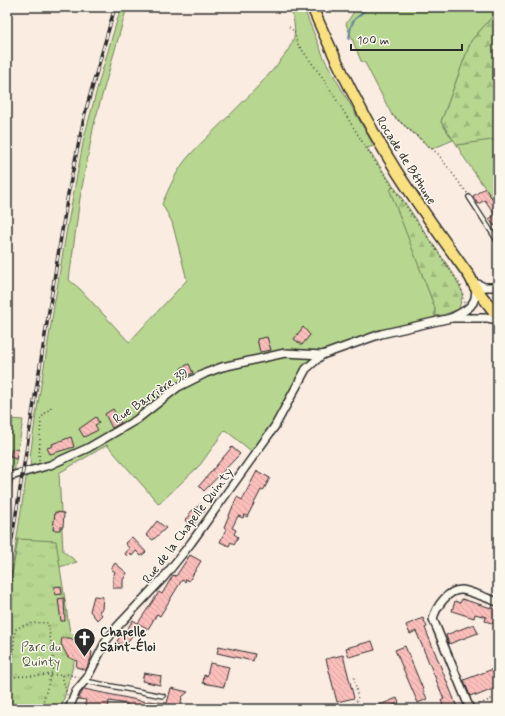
<svg xmlns="http://www.w3.org/2000/svg" width="505" height="716" font-family="Mynerve,sans-serif">
	<style>
		.grass { fill: #b7d68f; stroke: #71805d }
		.forest { fill: url(#forest-firs); stroke: #71805d }
		.park { fill: url(#park-tufts); stroke: #71805d }
		.lines { fill: none; stroke-linecap: round; stroke-linejoin: round }
		.stream { stroke: #60869b; stroke-width: 2 }
		.building { fill: url(#building-back-hatch); stroke: #2b2b2b }
		.lane-casing { stroke: #2b2b2b; stroke-width: 6 }
		.street-casing { stroke: #2b2b2b; stroke-width: 10 }
		.primary-casing { stroke: #2b2b2b; stroke-width: 13 }
		.path { stroke: #2b2b2b; stroke-width: 1.5; stroke-dasharray: 1 3; stroke-linecap: butt }
		.lane { stroke: #fbf7ec; stroke-width: 3.5 }
		.street { stroke: #fbf7ec; stroke-width: 7 }
		.primary { stroke: #f9e181; stroke-width: 10 }
		.rail-casing { stroke: #2b2b2b; stroke-width: 3.5 }
		.rail { stroke: #fbf7ec; stroke-width: 2; stroke-dasharray: 6; stroke-linecap: butt }
		.labels { text-anchor: middle; stroke-width: 3; stroke-linejoin: round; paint-order: stroke }
		.street-label { font-size: 13px; fill: #2b2b2b; stroke: #fbf7ec }
		.poi-label { font-size: 13px; font-weight: bold; fill: #2b2b2b; stroke: #fbf7ec; text-anchor: start }
		.park-label { font-size: 13px; fill: #4e5644; stroke: #fbf7ec }
	</style>
	<defs>
		<pattern id="forest-firs" width="22" height="20" patternUnits="userSpaceOnUse"><rect width="22" height="20" fill="#b7d68f"/><path d="M5 1l3.5 6h-7zM16 11l3.5 6h-7z" fill="#9eb87c"/></pattern>
		<pattern id="park-tufts" width="24" height="20" patternUnits="userSpaceOnUse"><rect width="24" height="20" fill="#b7d68f"/><path d="M3 7l-1-3M5 7V3M7 7l1-3M15 17l-1-3M17 17v-4M19 17l1-3" fill="none" stroke="#9eb87c"/></pattern>
		<pattern id="building-back-hatch" width="6" height="6" patternUnits="userSpaceOnUse"><rect width="6" height="6" fill="#fbbebb"/><path d="M-1 5l2 2M0 0l6 6M5-1l2 2" fill="none" stroke="#d7a3a1"/></pattern>
	</defs>
	<rect width="100%" height="100%" fill="#fbece2"/>
	<filter id="ink" filterUnits="userSpaceOnUse"><feTurbulence type="fractalNoise" baseFrequency=".025" numOctaves="2"/><feDisplacementMap in="SourceGraphic" scale="8" xChannelSelector="R" yChannelSelector="G"/><feConvolveMatrix kernelMatrix="1 2 1 2 8 2 1 2 1" color-interpolation-filters="sRGB"/></filter>
	<g filter="url(#ink)">
		<g class="grass">
			<path d="M121,7H127L94,124L80,198L69,280L80,289L129,342L187,280L172,222L162,204C169,188 177,169 189,156C210,132 289,63 294,37C296,27 293,17 290,7H303L325,60L374,146L367,148L393,185L391,191L435,308V321L322,355L311,364L255,454L225,430L200,465L159,504L107,445L59,473L63,551L77,562L38,573L7,670V602L26,478L31,471L30,457L35,421L67,228L84,138L100,78Z"/>
			<path d="M357,7H498V10L471,41L441,122L453,140L432,149L392,115L365,63L361,61L346,24Z"/>
			<path d="M489,139H498V207L463,156L457,145Z"/>
			<path d="M10,419L23,420L7,514V427Z"/>
		</g>
		<g class="forest">
			<path d="M498,10V139L457,145L441,122L471,41Z"/>
			<path d="M393,185L454,275L463,293L459,309L443,315L435,316V308L390,191Z"/>
		</g>
		<path class="park" d="M18,539L56,541L70,633L81,637L61,709H7V605Z"/>
		<g class="lines">
			<path class="stream" d="M349,39C350,32 350,24 355,19C360,14 362,15 366,7"/>
		</g>
		<g class="building">
			<path d="M485,188L498,207V223L494,226L489,219L495,215L485,200L478,204L473,196Z"/>
			<path d="M303,327L310,335L302,345L294,339Z"/>
			<path d="M267,337L271,350L260,352L257,339Z"/>
			<path d="M189,364L193,373L185,376L181,368Z"/>
			<path d="M113,409L121,423L112,428L105,414Z"/>
			<path d="M96,417L99,423L95,425L98,430L84,437L79,429Z"/>
			<path d="M71,437L74,447L50,454L47,448L53,446L52,444Z"/>
			<path d="M232,447L240,454L204,491L199,486Z"/>
			<path d="M12,448L18,450L16,459L10,457Z"/>
			<path d="M257,471L270,478L263,491L261,490L247,517L244,515L243,518L238,516L232,528L236,530L234,534L238,537L234,544L231,542L229,546L220,542L226,529L224,527L237,497L242,500Z"/>
			<path d="M201,504L205,511L196,517L198,520L190,526L185,520L190,516L188,514Z"/>
			<path d="M55,512L64,513L63,527H60V530H53Z"/>
			<path d="M157,521L166,528L153,540L146,535Z"/>
			<path d="M132,537L146,552L141,556L136,551L132,556L130,553L127,556L125,554L129,548L125,543Z"/>
			<path d="M190,555L201,561L189,581L186,579L185,582L182,580L160,616L157,614L148,629L138,623L159,592L162,594L173,575L176,576Z"/>
			<path d="M115,563L127,573L123,580V588H113V577L115,572L111,569Z"/>
			<path d="M61,586L62,594L55,595L54,587Z"/>
			<path d="M94,596L103,597L102,609L99,611L102,615L97,620L90,611Z"/>
			<path d="M64,598L65,621H61L58,599Z"/>
			<path d="M462,599L498,610V625L485,621L486,617L475,614L474,618L452,611L455,601L460,603Z"/>
			<path d="M423,618L427,627L425,628L458,709H444L441,700L444,699L416,631L410,634L406,625Z"/>
			<path d="M133,620L139,624L126,645L116,643L124,629L126,631Z"/>
			<path d="M474,624L478,633L449,644L446,635Z"/>
			<path d="M62,638H71L76,643L91,647L90,651L92,652L91,658L86,670L76,667L77,661L68,657L61,644Z"/>
			<path d="M372,641L375,650L349,657L346,648Z"/>
			<path d="M219,646L255,654L253,661L217,653Z"/>
			<path d="M405,646L427,699L418,703L395,650Z"/>
			<path d="M343,655L354,698L337,702L326,659Z"/>
			<path d="M210,663L229,667L224,687L203,683L204,675L207,676Z"/>
			<path d="M498,667V687L476,696L475,694L470,696L464,680Z"/>
			<path d="M144,673L161,676L160,685L142,681Z"/>
			<path d="M171,688L188,692L182,697L180,709H151L139,707V709H127V704L109,701L108,709H84L86,700L78,699L84,689L147,702L148,701L167,703Z"/>
			<path d="M397,698L399,703L384,709H370Z"/>
		</g>
		<g class="lines">
			<defs>
				<g id="lane">
					<path d="M469,197L498,242"/>
					<path d="M85,681L163,696"/>
				</g>
				<g id="street">
					<path d="M478,284L484,287H498"/>
					<path d="M451,318C465,311 479,305 475,287"/>
					<path d="M7,477L50,465L88,448L136,420L178,387L206,373L222,367L285,353L322,355L381,334L451,318H487L498,320"/>
					<path d="M69,709L76,691L87,678L106,641L117,627L164,577L191,543L275,426L306,369L322,355"/>
					<path d="M470,709L433,619C436,607 448,589 462,590C470,591 489,599 498,602"/>
				</g>
				<path id="primary" d="M312,7C337,64 364,119 397,172C420,208 445,242 470,277L475,287L498,317"/>
			</defs>
			<use href="#lane" class="lane-casing"/>
			<use href="#street" class="street-casing"/>
			<use href="#primary" class="primary-casing"/>
			<g class="path">
				<path d="M289,27L294,31L297,43L325,81L366,148L457,280L461,286L464,303"/>
				<path d="M392,115L438,154L467,193"/>
				<path d="M39,460L41,418L52,406"/>
				<path d="M62,675L67,695"/>
				<path d="M11,677L67,674L79,677"/>
				<path d="M476,706L498,696"/>
				<path d="M10,709V692L15,630C25,623 36,622 48,623L54,664L41,709"/>
				<path d="M347,709L358,700L354,675"/>
			</g>
			<use href="#lane" class="lane"/>
			<use href="#street" class="street"/>
			<use href="#primary" class="primary"/>
			<defs>
				<path id="rail" d="M7,569L68,194L85,113L115,7"/>
			</defs>
			<use href="#rail" class="rail-casing"/>
			<use href="#rail" class="rail"/>
		</g>
	</g>
	<defs>
		<symbol id="church-pin" viewBox="-11 -11 22 30"><path d="M0 17L-7.5 6A9.5 9.5 0 1 1 7.5 6Z" fill="#2b2b2b" stroke="#fbf7ec"/><path d="M-1.2-6h2.4v3.5h3.3v2.4h-3.3V6h-2.4V-.1h-3.3v-2.4h3.3Z" fill="#fff"/></symbol>
	</defs>
	<g fill-rule="evenodd">
		<use href="#church-pin" x="72" y="626" width="25" height="34"/>
	</g>
	<g class="labels">
		<g class="street-label">
			<text transform="translate(407 160) rotate(58)" y="5">Rocade de Béthune</text>
			<text transform="translate(150 395) rotate(-34)" y="5">Rue Barrière 39</text>
			<text transform="translate(187 525) rotate(-53)" y="5">Rue de la Chapelle Quinty</text>
		</g>
		<g class="poi-label">
			<text x="100" y="636">Chapelle<tspan x="100" dy="15">Saint-Éloi</tspan></text>
		</g>
		<g class="park-label">
			<text x="41" y="651">Parc du<tspan x="41" dy="15">Quinty</tspan></text>
		</g>
	</g>
	<rect width="505" height="716" fill="none" stroke="#fbf7ec" stroke-width="24"/>
	<rect x="12" y="12" width="481" height="692" fill="none" stroke="#2b2b2b" stroke-width="1.5" filter="url(#ink)"/>
	<path d="M351 44v6h111v-6" fill="none" stroke="#2b2b2b" stroke-width="2"/>
	<text x="357" y="44" font-size="12" fill="#2b2b2b" stroke="#fbf7ec" stroke-width="3" paint-order="stroke">100 m</text>
</svg>
